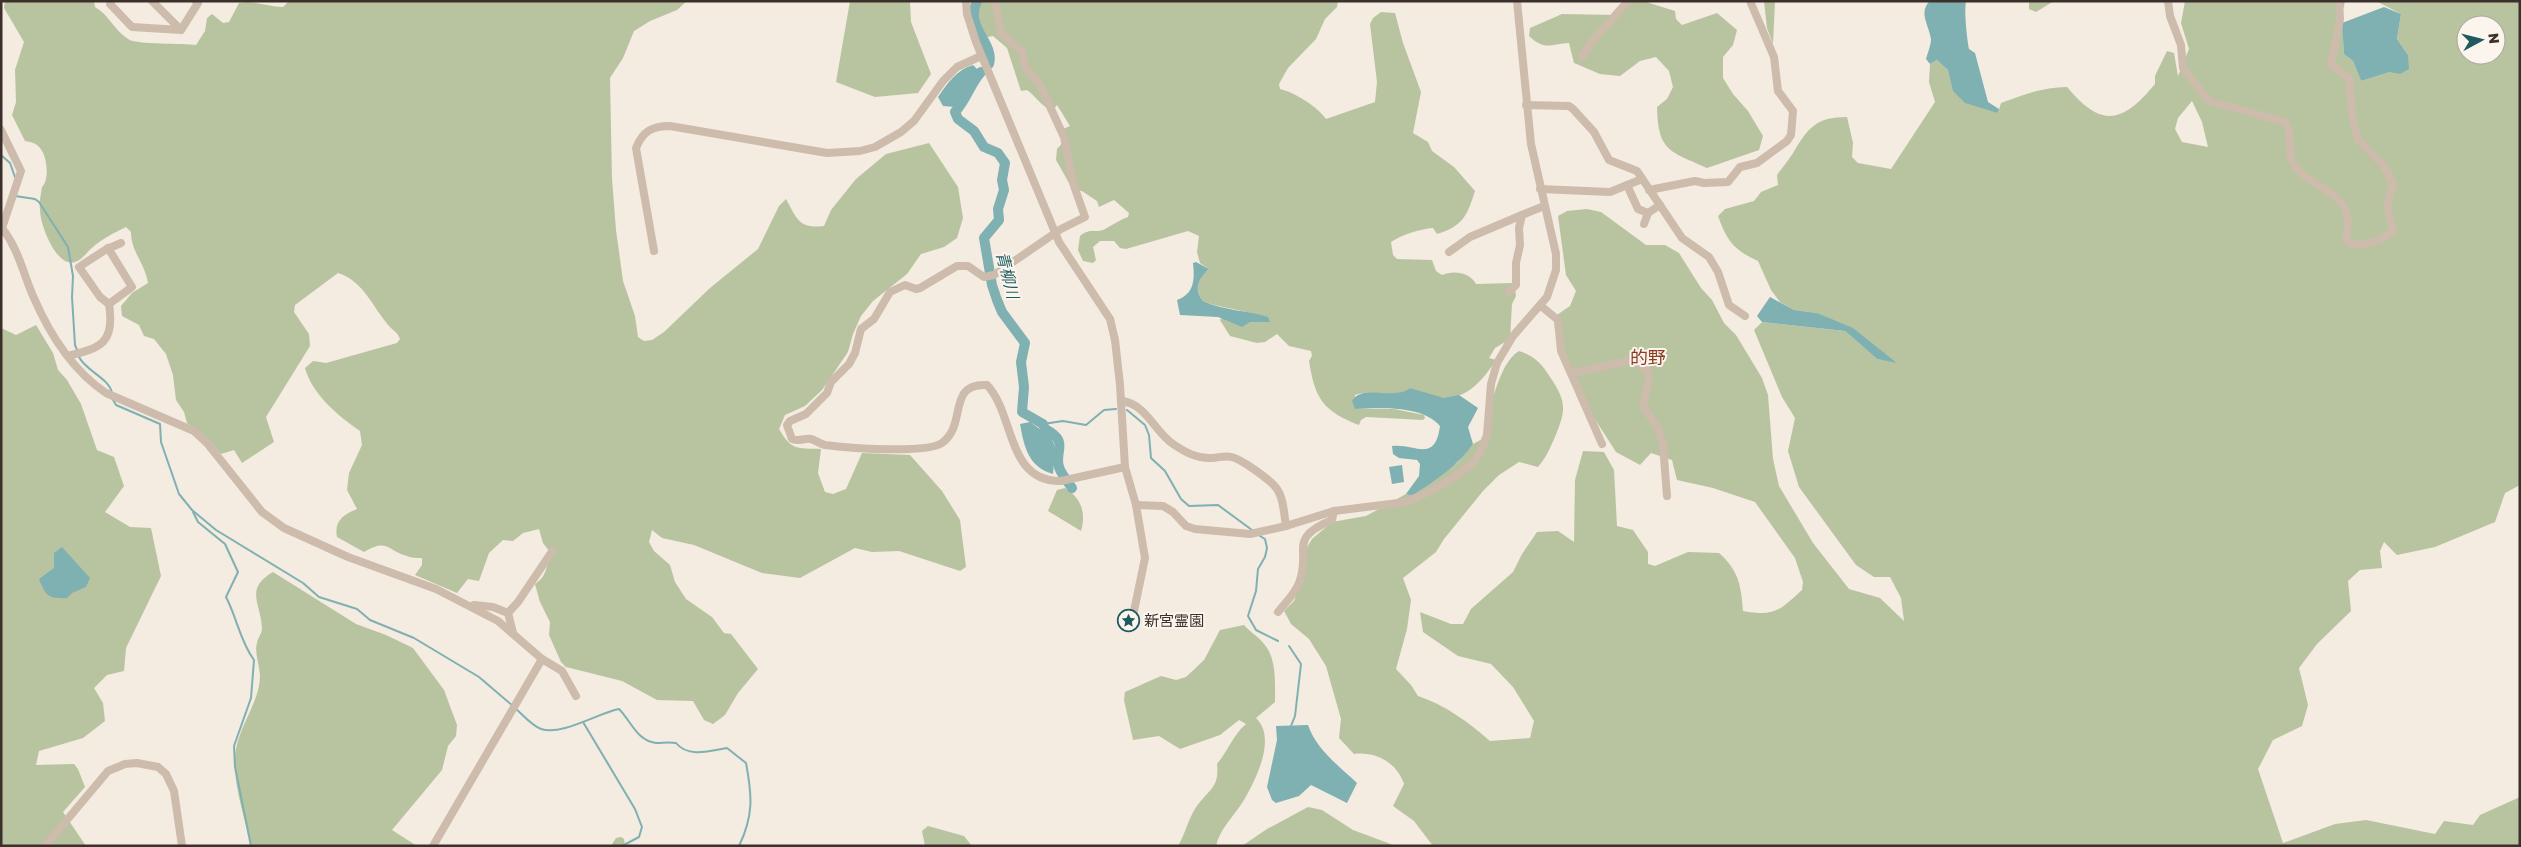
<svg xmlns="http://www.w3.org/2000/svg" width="2521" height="847" font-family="'Golos Text','Noto Sans JP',sans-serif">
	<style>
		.green { fill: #b8c4a0; fill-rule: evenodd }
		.water { fill: #7fb0b2 }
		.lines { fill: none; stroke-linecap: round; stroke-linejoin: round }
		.stream { stroke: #7fb0b2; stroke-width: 2 }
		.river { stroke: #7fb0b2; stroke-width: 10 }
		.minor { stroke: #cdbbac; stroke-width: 8 }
		.labels { text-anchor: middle; stroke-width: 4; stroke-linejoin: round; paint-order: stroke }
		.poi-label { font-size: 15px; fill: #3b302b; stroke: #fbf5ee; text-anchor: start }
		.water-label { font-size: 16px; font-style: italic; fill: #1f5a5e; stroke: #fbf5ee }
		.quarter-label { font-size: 18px; fill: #8c3b22; stroke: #fbf5ee }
	</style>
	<rect width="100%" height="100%" fill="#f4ebe1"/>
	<g class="green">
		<path d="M5,1H94L95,7C109,15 114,30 128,39C136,45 184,43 196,45L205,31L207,18L212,14L223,23L229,22L239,3C254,0 268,7 283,7L289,1H687L677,10L650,21L634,31L623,58L610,78L612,179L616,230L623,281L635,316L638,337L644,341L652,340L664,332L710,288L758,249L779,206L786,199C797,219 799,229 824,226L831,210L856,179L886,154L929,143L958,187L963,218L957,238L944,247L921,254L907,274L873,301L861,316L853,334L848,352L822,390L805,406L785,415L779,429C792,451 797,448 821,449L818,473L825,492L833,494L846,489L862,453L910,455L942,491L960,520L966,567L960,571L899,551L872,552L855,548L800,578L762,573L694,545L662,538L652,530L649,542L654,551L670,565L675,582L686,599L712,617L724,633L731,634L758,669L738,693L725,715L713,724L704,720L693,701L657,700L622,681L566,667L561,662L549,635L550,622L540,602L535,584C547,577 547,564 550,552L543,543L539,529L523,533L513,541L503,540L489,553L479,581L468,579L457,593L415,575L422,565V558C417,558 411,558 407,556C386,550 388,538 364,552L337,537C334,522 342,515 357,509L347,490L349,473L362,445L360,431C338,416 312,394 305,368L313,361L326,363L397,343L400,339C398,333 394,331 390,327C372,307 365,282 338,273L295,305L294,312L309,334L310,346L266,417L274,442L242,463L234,450L221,454L209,440L187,423L184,412L176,400L173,375L166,354L154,339L144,336L139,325L122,316L121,306L132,293L148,283C145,263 131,252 131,232L126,227C114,233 102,239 93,247C87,252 82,260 75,262C56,268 40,224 40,210C39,202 41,194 42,187C50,179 47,156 40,148C36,143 31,142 25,141L12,115L16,102L15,70L24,42L4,8Z"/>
		<path d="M850,1H910L911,22L931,74L918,93L875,97L836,82Z"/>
		<path d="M980,1H1338L1337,7L1325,19L1316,39L1288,68L1279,84L1280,89C1294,92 1318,107 1326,119L1375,102L1377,82L1370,24L1373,18L1381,12L1395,13L1403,43L1421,92L1413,133L1428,142L1432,151L1454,167L1475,191C1467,216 1463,226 1437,234L1433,228C1420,229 1401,235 1391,242L1393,255L1397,259L1432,260L1436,271L1442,275C1453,270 1470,272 1476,284L1514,283L1516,296L1512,304L1510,339L1495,348L1489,358L1496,360C1483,380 1465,403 1436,397C1428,395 1419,391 1410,388C1393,401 1373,388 1355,395V409H1394L1424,415L1425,418L1423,420L1366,417L1361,420L1359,425C1323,411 1315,399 1309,361L1312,356L1311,351L1289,346L1277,334L1265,342L1257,343L1230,336L1220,320L1222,318L1230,322H1270C1251,309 1225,310 1203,301C1193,288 1199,279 1209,269L1200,263L1197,252L1199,236L1188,231L1126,249L1120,248L1114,241H1100L1093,247L1096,260L1093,263L1083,261L1078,250L1080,236C1090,228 1094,233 1103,230C1111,226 1119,220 1128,217L1129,213L1114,200L1099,207L1097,201L1082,191L1073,190L1056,160L1057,149L1068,137L1063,129L1070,126L1057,105L1053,110C1042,108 1036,96 1027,90L1021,91L1007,48L993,36L987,37L979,31L974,13Z"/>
		<path d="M1634,1H1643L1675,11L1676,19L1682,25L1717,13L1737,30L1733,45L1723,57V78L1733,94L1748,111L1763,136L1759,150L1707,168C1670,151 1658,152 1657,107L1667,99L1673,87L1669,71L1656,57L1640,61L1620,76L1600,74L1574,63L1569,43C1550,44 1545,51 1529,36L1530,28L1562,14L1617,15Z"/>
		<path d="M1764,1H1775L1773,44L1767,28Z"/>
		<path d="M2029,1H2054L2036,12L2029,9Z"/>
		<path d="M2185,1H2345L2342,15L2344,54L2353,61L2361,81L2390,72L2408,55L2397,39L2401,14L2376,1H2520V485L2505,493L2495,522L2435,547L2397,555L2384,542L2380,551L2382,568L2360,570L2348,581L2351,611L2317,644L2299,668L2308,705L2302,726L2273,740L2258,769L2283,843L2335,824L2366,820L2435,834L2444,821L2473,825L2480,815L2520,797V846H1433L1414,821L1393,806L1404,784C1397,763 1376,751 1354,754L1339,738L1341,719L1326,666L1309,639L1291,624L1284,611L1294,601L1304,573L1306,549L1312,539L1332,522L1366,516L1406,494L1412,496L1458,462L1473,444L1484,438C1489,414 1498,363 1519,351C1534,356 1541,363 1550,377C1567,402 1566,410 1555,437C1550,448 1546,458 1538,467L1519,462L1499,475L1483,491L1444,539L1436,552L1403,578L1411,600L1407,629L1396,669L1411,685L1418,696C1447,706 1468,722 1490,741L1530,738L1534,721L1513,687L1491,664L1458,656L1423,632L1420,612L1451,624H1463L1471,609L1513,572L1522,554L1537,532L1558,531L1574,542L1575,480L1583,451L1604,452L1614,470L1617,526L1633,530L1648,552V564L1655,566L1688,552L1719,553C1739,571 1741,585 1743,611C1775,617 1780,610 1802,590L1803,582L1795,558L1755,502L1713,488L1677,480L1672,460L1651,453L1640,465L1616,452L1591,413L1555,330L1554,317L1570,306L1576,291L1566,275L1558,216L1567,211L1587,209L1601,212L1646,245H1665L1679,253L1701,288L1712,300L1724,323L1736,335L1762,378L1768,395L1773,459L1779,486L1813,543L1849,589L1880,598L1904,621L1901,598L1890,577H1874L1856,565L1799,487L1788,451L1795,418L1782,397L1754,330L1762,322L1845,331L1877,359L1896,362L1817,313L1794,310L1780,302L1771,290L1758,261C1734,250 1727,241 1718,216L1725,209L1754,201L1761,192L1778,185L1777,175C1782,168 1788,161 1793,153C1808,128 1816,117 1847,117L1853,143L1852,157L1858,163L1891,169L1935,102L1929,82L1930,64L1937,60L1948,70L1952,83L1998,113L2001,103C2023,95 2043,87 2067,87C2101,128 2122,124 2155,84V76L2167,51L2174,53L2178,76L2189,49L2181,23ZM2466,25H2496V55H2466ZM2192,101L2202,122L2208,147L2182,142L2175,129L2178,118Z"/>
		<path d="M36,325L53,353L58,370L67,380L81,404L97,450L114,457L124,486L105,512L130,527L151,528L161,576L126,648L124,671L107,675L94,688L103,703L105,721L83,738L39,751L36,765L74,764L78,769L85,787L63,812L86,846H1V328L16,335Z"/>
		<path d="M1065,488C1082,498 1086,514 1081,531L1048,511L1057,490Z"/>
		<path d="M273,572L356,624L386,635L413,648L444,690L457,725L456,736L448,746L442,770L392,830L417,846H251C245,818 233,785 235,756C237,728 259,704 260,677C260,666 254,652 257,643C258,637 262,634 262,628C261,603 244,589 273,572Z"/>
		<path d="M1244,625C1250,632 1259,637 1264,644C1277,658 1275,685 1275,702L1256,718C1277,738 1256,779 1244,800C1235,815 1220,828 1216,846H1178C1185,834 1188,820 1195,809C1207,790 1220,789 1217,764C1228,751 1233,735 1246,724L1239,720L1220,735L1180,749L1159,736L1133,740L1124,700L1125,692L1161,676L1176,680L1186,677L1204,660L1220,630Z"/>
		<path d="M1308,807L1322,810L1353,830L1396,846H1242L1267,829Z"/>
		<path d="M928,826L964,836L972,846H925L922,831Z"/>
		<path d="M621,837L624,839L625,846H611L616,838Z"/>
	</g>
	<g class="water">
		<path d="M1930,1H1966C1964,12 1967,38 1969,49L1975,53L1988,102L1999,109L1998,113L1965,103L1953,91L1948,70L1937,60L1930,64L1926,59C1928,52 1931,45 1931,39C1929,25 1918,12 1930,1Z"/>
		<path d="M2384,7L2401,14L2397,39L2408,55L2409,69L2400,74L2390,72L2361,81L2353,61L2344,54L2342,23Z"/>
		<path d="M973,65L978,70C968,82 965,96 955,107L943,106L938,97C948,83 956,70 973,65Z"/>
		<path d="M1196,262L1209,269C1199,279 1193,288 1203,301C1224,311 1247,310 1268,317L1270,322H1250L1242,327L1218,317L1180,315L1177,300C1194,294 1195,280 1193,263Z"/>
		<path d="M1770,297L1794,310L1817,313L1853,328L1897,363L1877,359L1845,331L1762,322L1757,316Z"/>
		<path d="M1410,388L1444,398L1459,395L1478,408L1468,427L1473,444C1458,466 1434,481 1412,496L1406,494L1419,476L1420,464L1417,460L1399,458L1393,454L1392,446C1415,443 1435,464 1440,426C1422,405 1381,408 1355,409L1352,401C1362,383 1393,401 1410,388Z"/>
		<path d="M1030,422C1058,442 1057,439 1053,474C1028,467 1024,446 1020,424Z"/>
		<path d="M1402,465L1404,482L1392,484L1389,467Z"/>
		<path d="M62,547L90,578L86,587L72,593L67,598C48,599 46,596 39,579L54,568V553Z"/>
		<path d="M1308,725C1316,749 1339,766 1357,783L1347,803L1311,785L1299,796L1276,803L1272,800L1267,787L1277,740L1276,726Z"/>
	</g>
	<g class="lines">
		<g class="stream">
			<path d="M1,155L10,163L15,177"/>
			<path d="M15,196L35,199L39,202L68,247L73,276L72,297L75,345L78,352"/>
			<path d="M79,357C86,371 109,378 112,393"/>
			<path d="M112,398L116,405L160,424L161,442L179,494L192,510L216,530L303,583L319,597L357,609L370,620L414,638L479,677L513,706"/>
			<path d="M1127,410L1145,425L1149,435L1151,458L1165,471L1181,499L1189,506L1218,505L1252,530"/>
			<path d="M1043,424L1063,421L1086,425L1104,410L1116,409"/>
			<path d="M193,512L198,522L225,544L238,572L226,597C237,618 240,641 254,660L251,698L234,746L235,767L251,846"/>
			<path d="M1260,536L1265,539L1267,548L1265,557L1258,569L1256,591L1248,616L1256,630L1278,641"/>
			<path d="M1289,646L1301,664L1295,716L1291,726"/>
			<path d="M516,709C523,715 532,726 541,729C562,736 598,713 619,709C631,721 637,741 656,743C663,743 669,742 676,743C688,758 710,751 727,748L746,763C752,795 754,815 739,846"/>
			<path d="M583,722L635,809L642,827L639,837L622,846"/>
		</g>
		<g class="river">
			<path d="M977,1C964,28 995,42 989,64"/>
			<path d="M981,72C970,84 967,99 955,112L958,119L974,131L984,147L998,153L1005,163L1002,180L1004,190L998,209L999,220L984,238L992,285L997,300L1002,312L1025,343L1021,362L1024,387L1022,412L1043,424L1045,429C1070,442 1054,450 1059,467C1061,474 1068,482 1072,488"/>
		</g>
		<g class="minor">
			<path d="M111,1L110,4L132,27L181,30L198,3L196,1"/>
			<path d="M152,1L181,30"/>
			<path d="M966,1L967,14L976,42L1059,242L1110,319L1115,340L1120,385L1125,467L1136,505L1145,558L1134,611L1127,623"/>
			<path d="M995,1L1001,33L1022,52L1025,67L1040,85L1064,137L1073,183L1085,217L1061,229L994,275L984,277L968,266H957L920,288L916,289L905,285L890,292L874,319L861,329L855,353L849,364L831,382L827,393L806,414L790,421L787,425L792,439C798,442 804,438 811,439C815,440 820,444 825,445C846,448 926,454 942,443C968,424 946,383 987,385C1015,414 1006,482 1061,481L1125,467"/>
			<path d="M2168,1L2170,16L2181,45L2183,68L2209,101L2285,122C2294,133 2286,150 2293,163C2306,185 2343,191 2347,216C2349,223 2347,232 2346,239C2354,253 2386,239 2393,230L2387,206L2393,184L2384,166L2358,140L2353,120L2349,78L2331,65L2340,19L2339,1"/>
			<path d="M1582,57L1590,44L1628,1"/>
			<path d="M1526,105L1569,106L1573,109L1594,132L1609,160L1637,171L1682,238L1709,257L1718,272L1729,305L1745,316"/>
			<path d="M1,130L21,171L2,228"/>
			<path d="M1627,185L1638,209L1648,213L1660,205"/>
			<path d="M1540,189L1610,192L1642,179"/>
			<path d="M1649,190L1695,181L1704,183L1728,182L1740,167L1757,163L1787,141L1791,135L1793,111L1778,91L1774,57L1750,1"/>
			<path d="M1644,224L1648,213"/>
			<path d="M1,227C18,247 23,273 33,296C49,333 73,371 106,393L194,431L207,443L262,512L284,528L348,557L436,589L498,621L542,659L562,671L576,696"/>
			<path d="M108,248L132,287L109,304"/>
			<path d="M654,251L636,148C643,131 652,126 670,126L827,153L860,151L875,147L901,132L914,121L943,81L957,67L981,56"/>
			<path d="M1449,252L1470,237L1522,215"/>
			<path d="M1509,292L1516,285V263L1520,245L1519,228L1522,215L1544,206"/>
			<path d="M1541,306L1558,320L1561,351L1602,444"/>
			<path d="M68,356C102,348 115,342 109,304L100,297L79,267L105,250L121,243"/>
			<path d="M1572,373L1634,360L1648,372L1649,379L1643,406L1659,430L1663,445L1667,496"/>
			<path d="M1122,401C1146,404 1155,432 1173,444C1185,452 1197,459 1212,458C1218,458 1225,455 1231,457C1240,458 1272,481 1277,489C1284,499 1284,515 1286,526"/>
			<path d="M1136,505L1163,506L1173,512L1186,526L1195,529L1250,534L1286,526L1334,511L1406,502L1433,490L1456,476L1473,463L1480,453L1487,435L1491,384L1497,363L1513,336L1547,297L1556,270V254L1531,144L1517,1"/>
			<path d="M474,605L493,607L508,613L513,633"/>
			<path d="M1278,612C1286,602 1294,595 1299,583C1312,550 1286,539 1332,520L1334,511"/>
			<path d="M508,613L518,602L553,550"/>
			<path d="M45,846L108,771L125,764L137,763L158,767L166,774L174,791L182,846"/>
			<path d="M433,846L542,659"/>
		</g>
	</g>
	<defs>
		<symbol id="sight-ring" viewBox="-11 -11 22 22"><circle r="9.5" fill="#fbf5ee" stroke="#1f5a5e" stroke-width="1.5"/><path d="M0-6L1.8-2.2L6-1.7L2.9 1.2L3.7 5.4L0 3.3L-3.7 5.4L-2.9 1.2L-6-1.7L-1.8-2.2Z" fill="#1f5a5e"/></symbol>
	</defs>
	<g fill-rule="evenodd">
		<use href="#sight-ring" x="1116" y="608" width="25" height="25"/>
	</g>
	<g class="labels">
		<g class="poi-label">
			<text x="1144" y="626">新宮霊園</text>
		</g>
		<g class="water-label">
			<text transform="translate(1008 275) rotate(76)" y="6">青柳川</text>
		</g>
		<g class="quarter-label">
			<text x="1648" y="364">的野</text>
		</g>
	</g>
	<rect width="2521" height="847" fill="none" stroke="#3b302b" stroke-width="5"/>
	<g transform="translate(2481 40) rotate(83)"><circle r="24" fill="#fbf5ee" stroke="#aea6a0"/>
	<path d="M0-4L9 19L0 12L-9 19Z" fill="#1f5a5e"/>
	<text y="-8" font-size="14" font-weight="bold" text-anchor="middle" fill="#3b302b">N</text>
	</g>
</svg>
